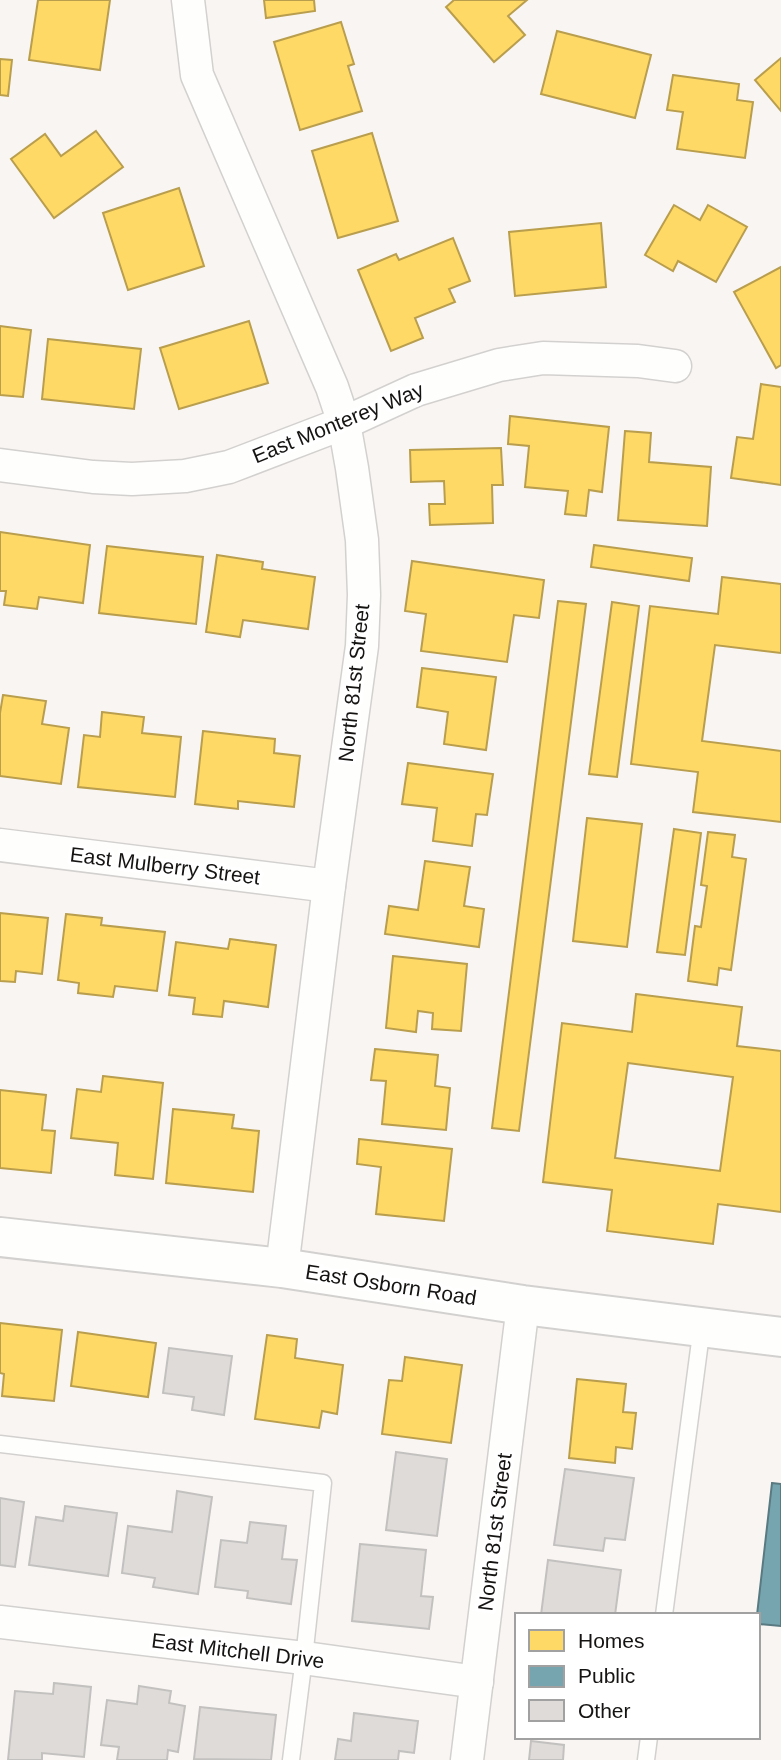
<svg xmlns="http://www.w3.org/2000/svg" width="781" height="1760" font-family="Arial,sans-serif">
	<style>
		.homes { fill: #ffd966; stroke: #b99e4d; stroke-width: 2; fill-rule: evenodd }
		.public { fill: #76a5af; stroke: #597a80; stroke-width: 2 }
		.building { fill: #dedbd9; stroke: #c3c1bf; stroke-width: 2 }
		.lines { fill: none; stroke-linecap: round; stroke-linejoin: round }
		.service-casing { stroke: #d3d1cf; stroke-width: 19 }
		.minor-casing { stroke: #d3d1cf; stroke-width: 35 }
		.tertiary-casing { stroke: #d3d1cf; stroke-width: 42 }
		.service { stroke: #fefefd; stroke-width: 16 }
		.minor { stroke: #fefefd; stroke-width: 32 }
		.tertiary { stroke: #fefefd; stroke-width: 38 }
		.labels { text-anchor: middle; stroke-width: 7; stroke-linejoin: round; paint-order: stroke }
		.street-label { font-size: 21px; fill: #161413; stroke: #fff }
	</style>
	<rect width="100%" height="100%" fill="#f9f5f3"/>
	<g class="homes">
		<path d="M38,0H110L100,70L29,60Z"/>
		<path d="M264,0H314L315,11L266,18Z"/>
		<path d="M454,0H527L508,16L525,35L494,62L446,7Z"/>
		<path d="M341,22L354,64L348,66L362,111L300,130L274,42Z"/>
		<path d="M557,31L651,55L635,118L541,94Z"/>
		<path d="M781,58V111L755,80Z"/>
		<path d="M0,59L12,60L8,96L0,95Z"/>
		<path d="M673,75L739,84L737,100L753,102L745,158L677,149L683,112L667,110Z"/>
		<path d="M96,131L123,167L54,218L11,159L45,134L61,156Z"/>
		<path d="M372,133L398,221L338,238L312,151Z"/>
		<path d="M179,188L204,266L128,290L103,213Z"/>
		<path d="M674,205L700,220L708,205L747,227L716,282L678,261L673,271L645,255Z"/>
		<path d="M601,223L606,287L515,296L509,232Z"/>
		<path d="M453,238L470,281L449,289L455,302L415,318L423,338L391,351L358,270L396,254L399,260Z"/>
		<path d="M781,267V365L776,368L734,292Z"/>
		<path d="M249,321L268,383L179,409L160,348Z"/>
		<path d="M0,326L31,330L23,397L0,395Z"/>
		<path d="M48,339L141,349L134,409L42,399Z"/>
		<path d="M761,384L781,387V485L731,478L737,437L753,439Z"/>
		<path d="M510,416L609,427L602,492L589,490L586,516L565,514L568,491L525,487L529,446L508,444Z"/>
		<path d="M625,431L651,433L649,462L711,467L707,526L618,520Z"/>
		<path d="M501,448L503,485H492L493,523L430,525L429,504H445L444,481L411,482L410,450Z"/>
		<path d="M0,532L90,545L83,603L39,597L37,609L4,605L6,591H0Z"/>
		<path d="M594,545L692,558L689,581L591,567Z"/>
		<path d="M107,546L203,557L196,624L99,613Z"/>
		<path d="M217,555L263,562L262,569L315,577L308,629L243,620L240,637L206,632Z"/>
		<path d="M412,561L544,580L539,618L514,615L507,662L421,651L426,614L405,611Z"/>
		<path d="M722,577L781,584V653L715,645L702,741L781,751V822L693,812L698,772L631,764L650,606L718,614Z"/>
		<path d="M558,601L586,604L519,1131L492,1128Z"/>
		<path d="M612,602L639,606L617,777L589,774Z"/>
		<path d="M422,668L496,677L486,750L444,744L448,712L417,707Z"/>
		<path d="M3,695L46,701L42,724L69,728L61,784L0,776V713Z"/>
		<path d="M102,712L144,717L142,733L181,737L175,797L78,787L84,735L100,737Z"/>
		<path d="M203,731L275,739L274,753L300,756L294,807L238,801V809L195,804Z"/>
		<path d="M408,763L493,774L487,815L476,814L472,846L433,841L437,808L402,804Z"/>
		<path d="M587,818L642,824L627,947L573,941Z"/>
		<path d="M674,829L701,833L685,955L657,952Z"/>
		<path d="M708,832L735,835L732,857L746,859L731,970L719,968L717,985L688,981L695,926L701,927L707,886L701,885Z"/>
		<path d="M425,861L470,867L464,906L484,909L479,947L385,934L389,906L418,910Z"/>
		<path d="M0,913L48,918L42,974L16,971L15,982L0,981Z"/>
		<path d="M66,914L102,918L101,925L165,932L157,991L115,986L113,997L78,993L79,983L58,980Z"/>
		<path d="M230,939L276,945L268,1007L224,1001L222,1017L193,1014L195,998L169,995L176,942L228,949Z"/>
		<path d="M393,956L467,964L461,1031L432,1029L433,1013L418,1011L416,1032L386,1028Z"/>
		<path d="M636,994L742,1007L737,1046L781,1051V1212L718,1204L713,1244L607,1231L612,1190L543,1182L562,1023L632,1032ZM628,1063L733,1077L720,1171L615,1158Z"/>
		<path d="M375,1049L438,1055L435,1086L450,1088L446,1130L382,1124L386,1081L371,1080Z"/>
		<path d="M103,1076L163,1083L153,1179L115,1175L118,1143L71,1138L77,1089L101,1092Z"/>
		<path d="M0,1090L46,1095L42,1130L55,1131L51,1173L0,1168Z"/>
		<path d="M173,1109L234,1115L232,1128L259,1131L253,1192L166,1183Z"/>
		<path d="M359,1139L452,1149L444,1221L376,1214L381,1167L357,1164Z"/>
		<path d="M0,1323L62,1330L54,1401L2,1396L4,1374L0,1373Z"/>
		<path d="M78,1332L156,1343L148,1397L71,1386Z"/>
		<path d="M267,1335L297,1339L295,1358L343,1365L337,1414L322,1411L319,1428L255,1419Z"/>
		<path d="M405,1357L462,1365L451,1443L382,1434L389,1380L402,1381Z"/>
		<path d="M577,1379L626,1384L623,1412L636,1413L632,1449L616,1447L615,1463L569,1458Z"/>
	</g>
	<path class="public" d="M772,1483L781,1484V1626L758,1624V1615H757Z"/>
	<g class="building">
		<path d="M169,1348L232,1356L224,1415L192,1410L194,1397L163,1393Z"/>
		<path d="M396,1452L447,1459L437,1536L386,1530Z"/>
		<path d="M565,1469L634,1478L625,1540L605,1538L603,1551L554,1545Z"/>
		<path d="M177,1491L212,1497L198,1594L153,1587L155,1578L122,1573L128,1526L172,1532Z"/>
		<path d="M0,1498L24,1502L15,1567L0,1565Z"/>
		<path d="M65,1506L117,1513L108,1576L29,1565L36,1517L63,1521Z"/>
		<path d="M250,1522L286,1526L282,1559L297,1560L291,1604L247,1598L248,1591L215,1587L221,1540L247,1543Z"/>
		<path d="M360,1544L426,1550L421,1596L433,1597L429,1629L352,1621Z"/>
		<path d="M548,1560L621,1570L615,1615H541Z"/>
		<path d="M54,1683L91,1687L84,1757L42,1753V1760H8L15,1691L53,1694Z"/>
		<path d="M139,1686L171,1691L169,1703L185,1706L178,1752L168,1750L167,1760H117L119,1747L101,1745L107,1700L137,1704Z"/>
		<path d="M200,1707L276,1715L271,1760L194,1759Z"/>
		<path d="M354,1713L418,1721L414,1753L399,1751L398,1760H335L338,1739L351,1741Z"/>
		<path d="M531,1741L564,1745L563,1760H529Z"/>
	</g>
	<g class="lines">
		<defs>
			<g id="service">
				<path d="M0,1444L323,1483L304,1658L291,1760"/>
				<path d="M664,1615L702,1326"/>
				<path d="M646,1760L649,1737"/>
			</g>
			<g id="minor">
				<path d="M188,0L197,75L332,387L344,423L352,468L362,540L364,595L362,646L329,886L282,1268"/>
				<path d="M0,465L93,477L132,479L185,476L229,467L344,423L416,390L499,365L543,358L638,361L675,366"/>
				<path d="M0,845L329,886"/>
				<path d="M0,1622L304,1658L477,1682"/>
				<path d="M467,1760L523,1305"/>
			</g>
			<path id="tertiary" d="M0,1237L282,1268L523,1305L781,1337"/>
		</defs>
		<use href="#service" class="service-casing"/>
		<use href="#minor" class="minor-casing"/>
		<use href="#tertiary" class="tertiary-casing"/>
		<use href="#service" class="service"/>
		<use href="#minor" class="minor"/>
		<use href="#tertiary" class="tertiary"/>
	</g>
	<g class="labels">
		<g class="street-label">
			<text transform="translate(338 423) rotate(-22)" y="7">East Monterey Way</text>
			<text transform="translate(354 683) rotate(-84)" y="7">North 81st Street</text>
			<text transform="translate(165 866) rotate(7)" y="7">East Mulberry Street</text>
			<text transform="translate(391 1285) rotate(9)" y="7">East Osborn Road</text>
			<text transform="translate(495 1532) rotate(-83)" y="7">North 81st Street</text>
			<text transform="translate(238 1651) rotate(7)" y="7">East Mitchell Drive</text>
		</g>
	</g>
	<rect x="515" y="1613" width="245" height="126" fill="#ffffff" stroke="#a2a1a1" stroke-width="2"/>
	<rect x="529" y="1630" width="35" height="21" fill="#ffd966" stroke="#a2a1a1" stroke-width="2"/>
	<text x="578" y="1648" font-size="21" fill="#161413">Homes</text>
	<rect x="529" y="1666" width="35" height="21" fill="#76a5af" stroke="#a2a1a1" stroke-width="2"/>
	<text x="578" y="1683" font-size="21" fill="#161413">Public</text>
	<rect x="529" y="1700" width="35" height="21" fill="#dedbd9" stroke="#a2a1a1" stroke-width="2"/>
	<text x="578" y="1718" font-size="21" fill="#161413">Other</text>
</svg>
